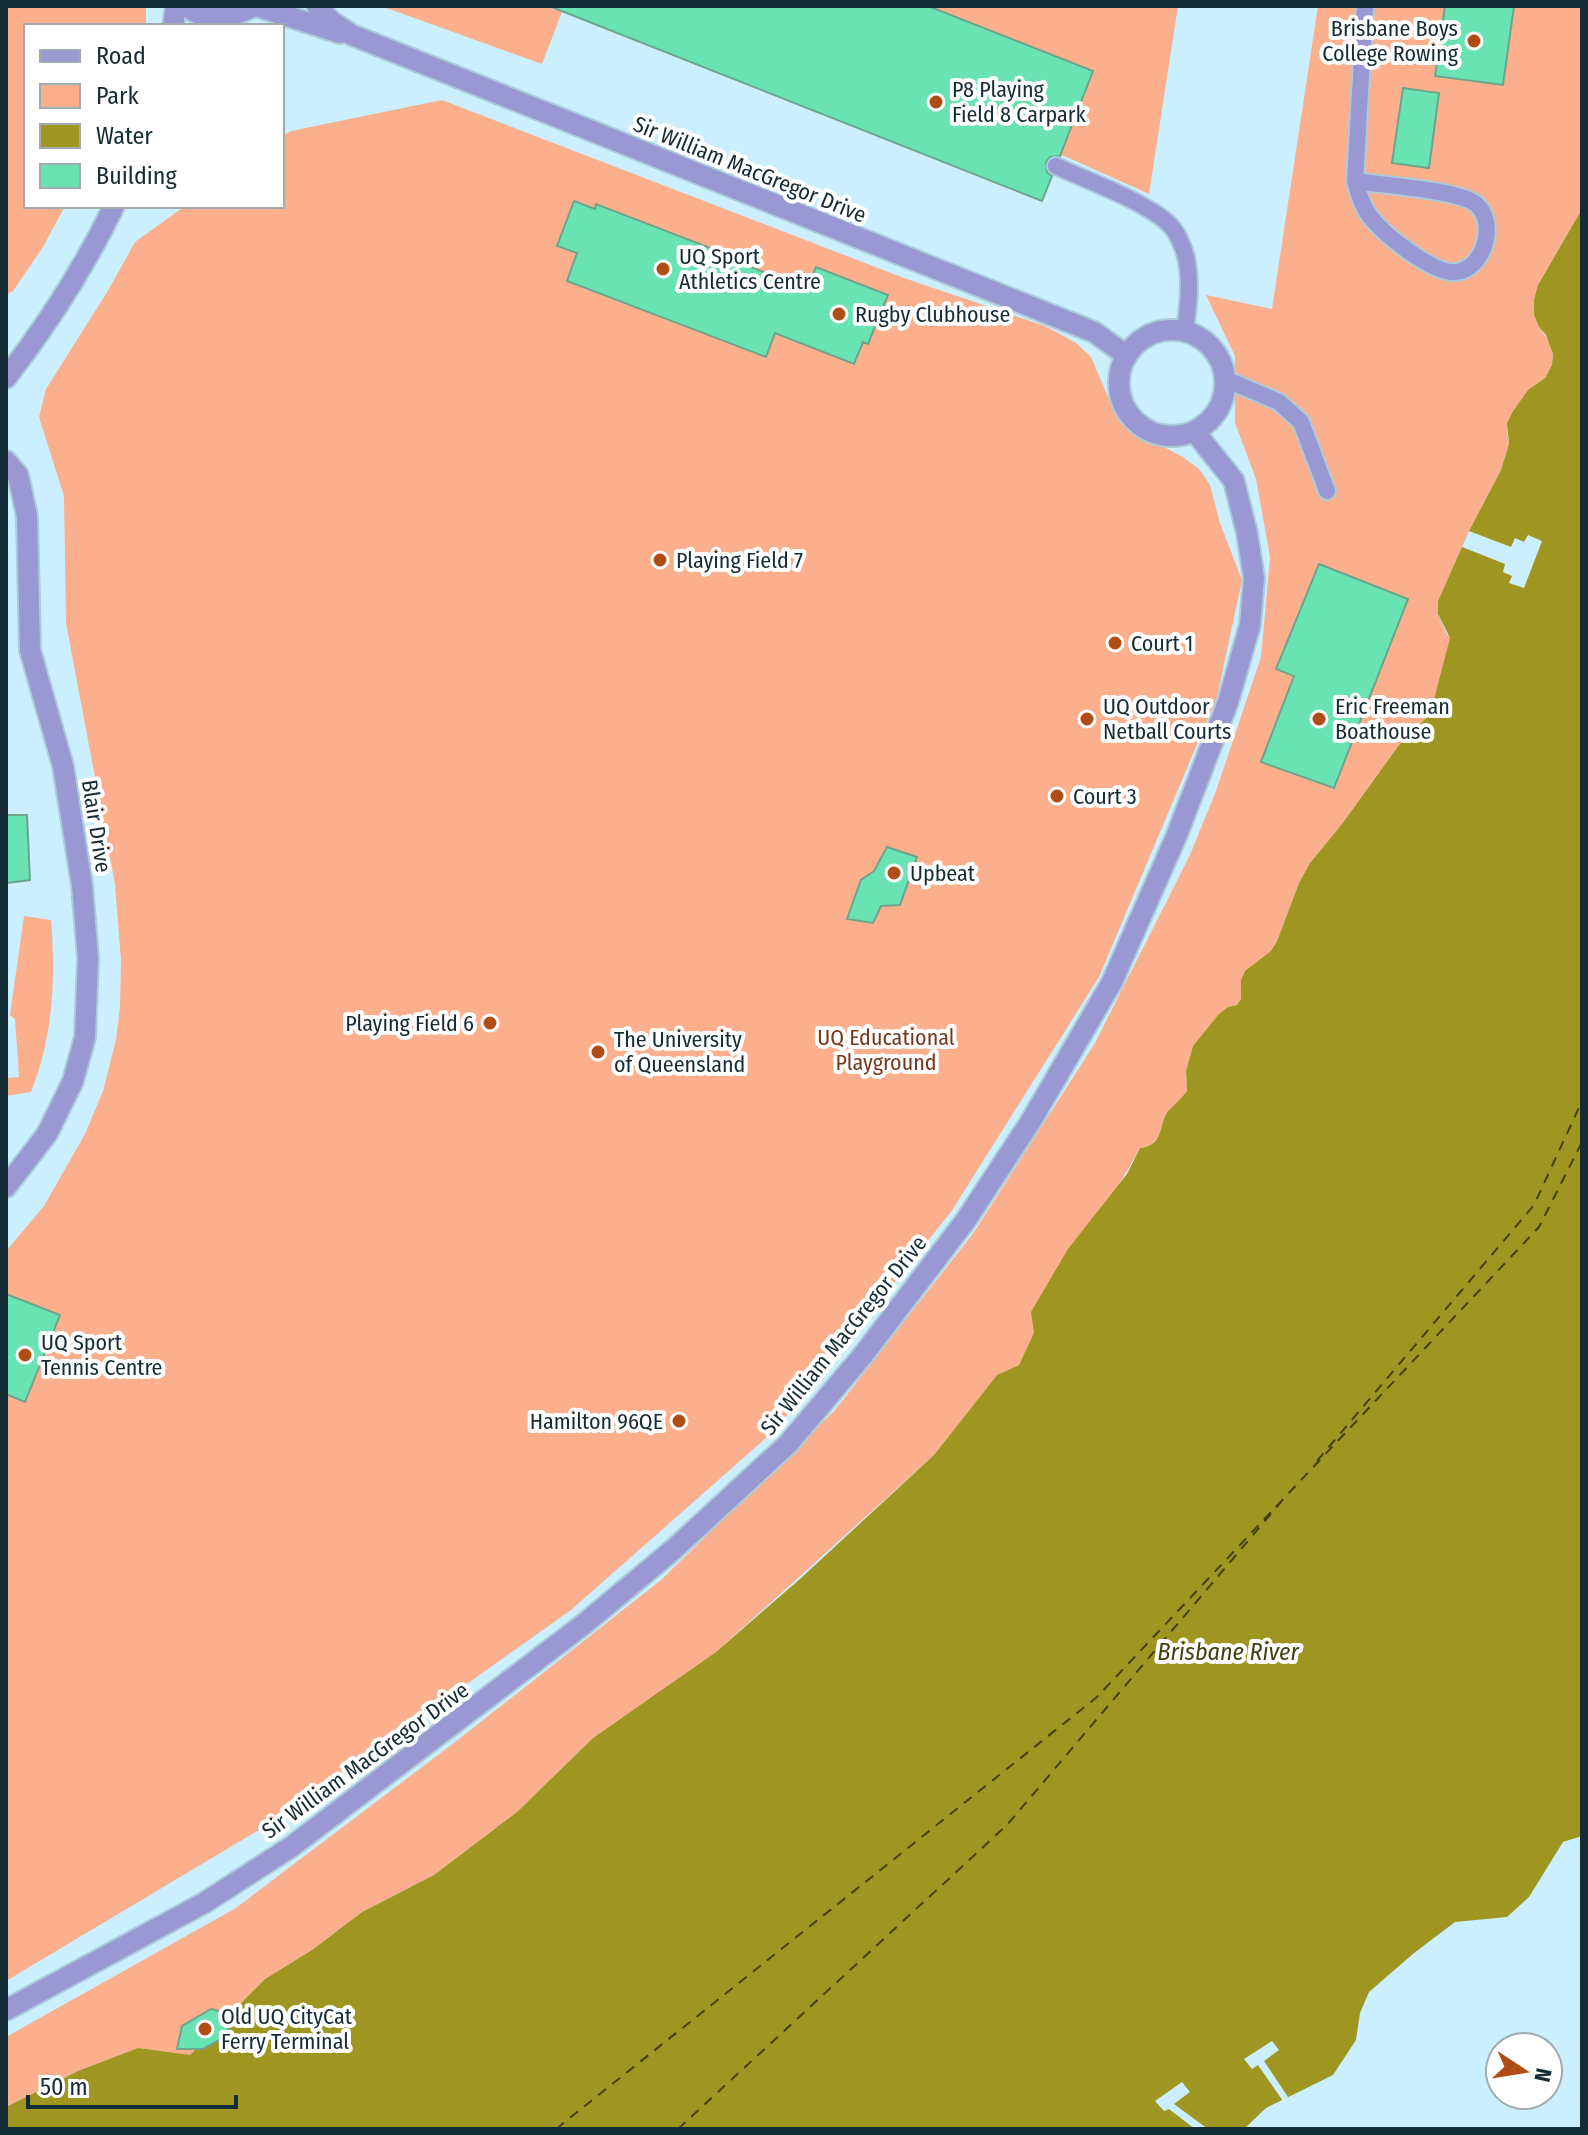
<svg xmlns="http://www.w3.org/2000/svg" width="1588" height="2135" font-family="'Fira Sans Condensed',sans-serif">
	<style>
		.green { fill: #fbaf8c }
		.water { fill: #9f9621 }
		.pier { fill: #cbeffe }
		.lines { fill: none; stroke-linecap: round; stroke-linejoin: round }
		.ferry { stroke: #423f11; stroke-width: 2; stroke-dasharray: 10 8; stroke-linecap: butt }
		.building { fill: #69e3b3; stroke: #6ca58c; stroke-width: 2 }
		.service-casing { stroke: #aaccda; stroke-width: 20 }
		.minor-casing { stroke: #aaccda; stroke-width: 24 }
		.tertiary-casing { stroke: #aaccda; stroke-width: 24 }
		.service { stroke: #9a98d3; stroke-width: 16 }
		.minor { stroke: #9a98d3; stroke-width: 20 }
		.tertiary { stroke: #9a98d3; stroke-width: 20 }
		.poi-dot { fill: #b04d15; stroke: #fff; stroke-width: 3 }
		.labels { text-anchor: middle; stroke-width: 8; stroke-linejoin: round; paint-order: stroke }
		.poi-label { font-size: 22px; fill: #132c35; stroke: #fff; text-anchor: start }
		.street-label { font-size: 22px; fill: #132c35; stroke: #fff }
		.park-label { font-size: 22px; fill: #76391a; stroke: #fff }
		.water-label { font-size: 24px; font-style: italic; fill: #423f11; stroke: #fff }
	</style>
	<rect width="100%" height="100%" fill="#cbeffe"/>
	<g class="green">
		<path d="M6,6H146V26H26V206H65L43,247L13,291L6,295Z"/>
		<path d="M381,6H545L562,12L542,64Z"/>
		<path d="M928,6H1178L1149,194L1060,154L1093,71Z"/>
		<path d="M1318,6H1582V209L1538,285L1534,315L1539,327L1550,343L1553,354L1552,365L1545,378L1528,390L1513,411L1507,432L1509,444L1501,470L1469,531L1438,601V614L1446,633L1450,638L1449,646L1432,707L1427,717L1399,745L1342,824L1310,863L1299,883L1277,941L1271,951L1241,980L1242,999L1237,1005L1228,1007L1220,1014L1193,1046L1186,1071L1187,1091C1182,1098 1175,1104 1169,1110C1157,1124 1166,1144 1140,1148L1035,1333L1019,1365L997,1375L934,1455L716,1652L593,1738L517,1812L434,1875L362,1912L312,1950L265,1979L190,2056L138,2048L78,2071L6,2107V2037L236,1908L459,1739L661,1580L835,1410L974,1232L1095,1043L1190,855L1216,791L1261,657L1270,557L1256,479L1235,423V356L1206,295L1272,309Z"/>
		<path d="M442,100L904,278L1045,326L1076,343L1091,357L1116,416L1126,427L1183,457L1199,469L1210,485L1220,523L1242,580L1217,697L1099,977L951,1212L774,1431L571,1610L274,1821L6,1981V1251L44,1206L85,1134L103,1091L116,1040L120,1007L121,960L115,884L66,623L64,496L39,417L46,389L109,289L135,242L185,206H282V136L291,131Z"/>
		<path d="M24,916L51,920C56,979 53,1037 31,1092L6,1096V1078L19,1077L15,1019L10,1015Z"/>
	</g>
	<path class="water" d="M1582,209V1836L1563,1842L1529,1897L1507,1917L1455,1922L1414,1953L1369,1992L1360,2013L1356,2040L1333,2075L1266,2108L1244,2129H6V2107L78,2071L138,2048L190,2055L265,1979L312,1950L362,1912L434,1875L517,1812L593,1738L716,1652L800,1579L934,1455L997,1375L1019,1365L1034,1333L1031,1312L1068,1249L1127,1174L1140,1148C1166,1145 1157,1124 1169,1110C1175,1104 1182,1098 1187,1091L1186,1071L1193,1046L1219,1014L1228,1007L1237,1005L1241,999V980L1245,971L1271,951L1277,941L1299,883L1310,863L1342,824L1399,745L1427,717L1432,707L1450,638L1438,614V601L1469,531L1501,470L1509,444L1507,423L1513,411L1528,390L1545,378L1552,365L1553,354L1546,335L1539,327L1534,315V300L1538,285Z"/>
	<g class="pier">
		<path d="M1469,531L1511,547L1515,538L1524,542L1528,535L1542,541L1524,588L1509,583L1512,576L1503,572L1505,564L1462,547Z"/>
		<path d="M1272,2041L1279,2050L1264,2061L1288,2097L1283,2101L1258,2065L1252,2069L1244,2059Z"/>
		<path d="M1182,2082L1190,2092L1174,2104L1208,2129H1195L1169,2109L1164,2111L1155,2101Z"/>
	</g>
	<g class="lines">
		<g class="ferry">
			<path d="M1317,1461L1534,1205L1582,1101"/>
			<path d="M556,2129L1097,1697L1539,1227L1582,1142"/>
			<path d="M678,2129L1007,1825L1281,1502"/>
		</g>
	</g>
	<g class="building">
		<path d="M549,6H928L1093,71L1060,156L1050,157L1046,162L1047,172L1052,176L1042,201Z"/>
		<path d="M1445,6H1514L1503,85L1435,76Z"/>
		<path d="M1403,88L1439,93L1429,168L1392,163Z"/>
		<path d="M574,201L595,209L596,204L726,254L725,257L807,289L816,267L888,295L868,344L863,342L854,364L775,333L766,357L567,281L577,253L557,246Z"/>
		<path d="M1319,564L1408,599L1334,788L1261,762L1294,676L1276,669Z"/>
		<path d="M6,815H27L30,880L6,883Z"/>
		<path d="M887,847L917,857L900,905L881,906L873,923L847,919L861,880L874,871Z"/>
		<path d="M6,1294L60,1315L25,1402L6,1394Z"/>
		<path d="M211,2009L237,2016L223,2038L203,2049H177L182,2026Z"/>
	</g>
	<g class="lines">
		<defs>
			<g id="service">
				<path d="M1056,166C1088,181 1142,200 1168,223C1177,231 1185,250 1187,262C1191,285 1188,308 1185,331"/>
				<path d="M1355,181C1380,185 1459,190 1476,204C1498,223 1484,270 1455,272C1434,274 1387,237 1373,220C1363,209 1359,195 1355,181Z"/>
				<path d="M1355,181L1365,6"/>
				<path d="M1225,379L1279,402L1301,422L1327,491"/>
			</g>
			<g id="minor">
				<path d="M256,6L340,33"/>
				<path d="M317,6L331,21L352,35L1094,332L1126,355"/>
				<path d="M173,26L176,6"/>
				<circle cx="1172" cy="383" r="53"/>
				<path d="M6,378C48,324 84,268 114,206"/>
				<path d="M6,461L18,475L27,516L30,650L63,766L82,885L88,959L85,1037L73,1081L47,1134L6,1187"/>
				<path d="M6,2010L204,1903L291,1847L584,1624L674,1549L788,1444L864,1354L966,1220L1031,1121L1112,982L1176,837L1228,702L1250,625L1254,578L1247,533L1234,481L1195,432"/>
			</g>
			<path id="tertiary" d="M186,6C207,23 233,18 254,6"/>
		</defs>
		<use href="#service" class="service-casing"/>
		<use href="#minor" class="minor-casing"/>
		<use href="#tertiary" class="tertiary-casing"/>
		<use href="#service" class="service"/>
		<use href="#minor" class="minor"/>
		<use href="#tertiary" class="tertiary"/>
	</g>
	<g class="poi-dot">
		<circle cx="1474" cy="41" r="8"/>
		<circle cx="936" cy="102" r="8"/>
		<circle cx="663" cy="269" r="8"/>
		<circle cx="839" cy="314" r="8"/>
		<circle cx="660" cy="560" r="8"/>
		<circle cx="1115" cy="643" r="8"/>
		<circle cx="1087" cy="719" r="8"/>
		<circle cx="1319" cy="719" r="8"/>
		<circle cx="1057" cy="796" r="8"/>
		<circle cx="894" cy="873" r="8"/>
		<circle cx="490" cy="1023" r="8"/>
		<circle cx="598" cy="1052" r="8"/>
		<circle cx="25" cy="1355" r="8"/>
		<circle cx="679" cy="1421" r="8"/>
		<circle cx="205" cy="2029" r="8"/>
	</g>
	<g class="labels">
		<g class="poi-label">
			<text x="1458" y="36" text-anchor="end">Brisbane Boys<tspan x="1458" dy="25">College Rowing</tspan></text>
			<text x="952" y="97">P8 Playing<tspan x="952" dy="25">Field 8 Carpark</tspan></text>
			<text x="679" y="264">UQ Sport<tspan x="679" dy="25">Athletics Centre</tspan></text>
			<text x="855" y="322">Rugby Clubhouse</text>
			<text x="676" y="568">Playing Field 7</text>
			<text x="1131" y="651">Court 1</text>
			<text x="1103" y="714">UQ Outdoor<tspan x="1103" dy="25">Netball Courts</tspan></text>
			<text x="1335" y="714">Eric Freeman<tspan x="1335" dy="25">Boathouse</tspan></text>
			<text x="1073" y="804">Court 3</text>
			<text x="910" y="881">Upbeat</text>
			<text x="474" y="1031" text-anchor="end">Playing Field 6</text>
			<text x="614" y="1047">The University<tspan x="614" dy="25">of Queensland</tspan></text>
			<text x="41" y="1350">UQ Sport<tspan x="41" dy="25">Tennis Centre</tspan></text>
			<text x="663" y="1429" text-anchor="end">Hamilton 96QE</text>
			<text x="221" y="2024">Old UQ CityCat<tspan x="221" dy="25">Ferry Terminal</tspan></text>
		</g>
		<g class="street-label">
			<text transform="translate(750 169) rotate(22)" y="8">Sir William MacGregor Drive</text>
			<text transform="translate(97 826) rotate(81)" y="8">Blair Drive</text>
			<text transform="translate(843 1335) rotate(-51)" y="8">Sir William MacGregor Drive</text>
			<text transform="translate(365 1760) rotate(-36)" y="8">Sir William MacGregor Drive</text>
		</g>
		<g class="park-label">
			<text x="886" y="1045">UQ Educational<tspan x="886" dy="25">Playground</tspan></text>
		</g>
		<g class="water-label">
			<text x="1228" y="1660">Brisbane River</text>
		</g>
	</g>
	<rect width="1588" height="2135" fill="none" stroke="#132c35" stroke-width="16"/>
	<rect x="24" y="24" width="260" height="184" fill="#ffffff" stroke="#a1abae" stroke-width="2"/>
	<rect x="40" y="50" width="40" height="12" fill="#9a98d3" stroke="#a1abae" stroke-width="2"/>
	<text x="96" y="64" font-size="24" fill="#132c35">Road</text>
	<rect x="40" y="84" width="40" height="24" fill="#fbaf8c" stroke="#a1abae" stroke-width="2"/>
	<text x="96" y="104" font-size="24" fill="#132c35">Park</text>
	<rect x="40" y="124" width="40" height="24" fill="#9f9621" stroke="#a1abae" stroke-width="2"/>
	<text x="96" y="144" font-size="24" fill="#132c35">Water</text>
	<rect x="40" y="164" width="40" height="24" fill="#69e3b3" stroke="#a1abae" stroke-width="2"/>
	<text x="96" y="184" font-size="24" fill="#132c35">Building</text>
	<g transform="translate(1524 2071) rotate(102)"><circle r="38" fill="#ffffff" stroke="#a1abae" stroke-width="2"/>
	<path d="M0-6L14 30L0 20L-14 30Z" fill="#b04d15"/>
	<text y="-12" font-size="22" font-weight="bold" text-anchor="middle" fill="#132c35">N</text>
	</g>
	<path d="M28 2095v12h208v-12" fill="none" stroke="#132c35" stroke-width="4"/>
	<text x="40" y="2095" font-size="24" fill="#132c35" stroke="#ffffff" stroke-width="6" paint-order="stroke">50 m</text>
</svg>
